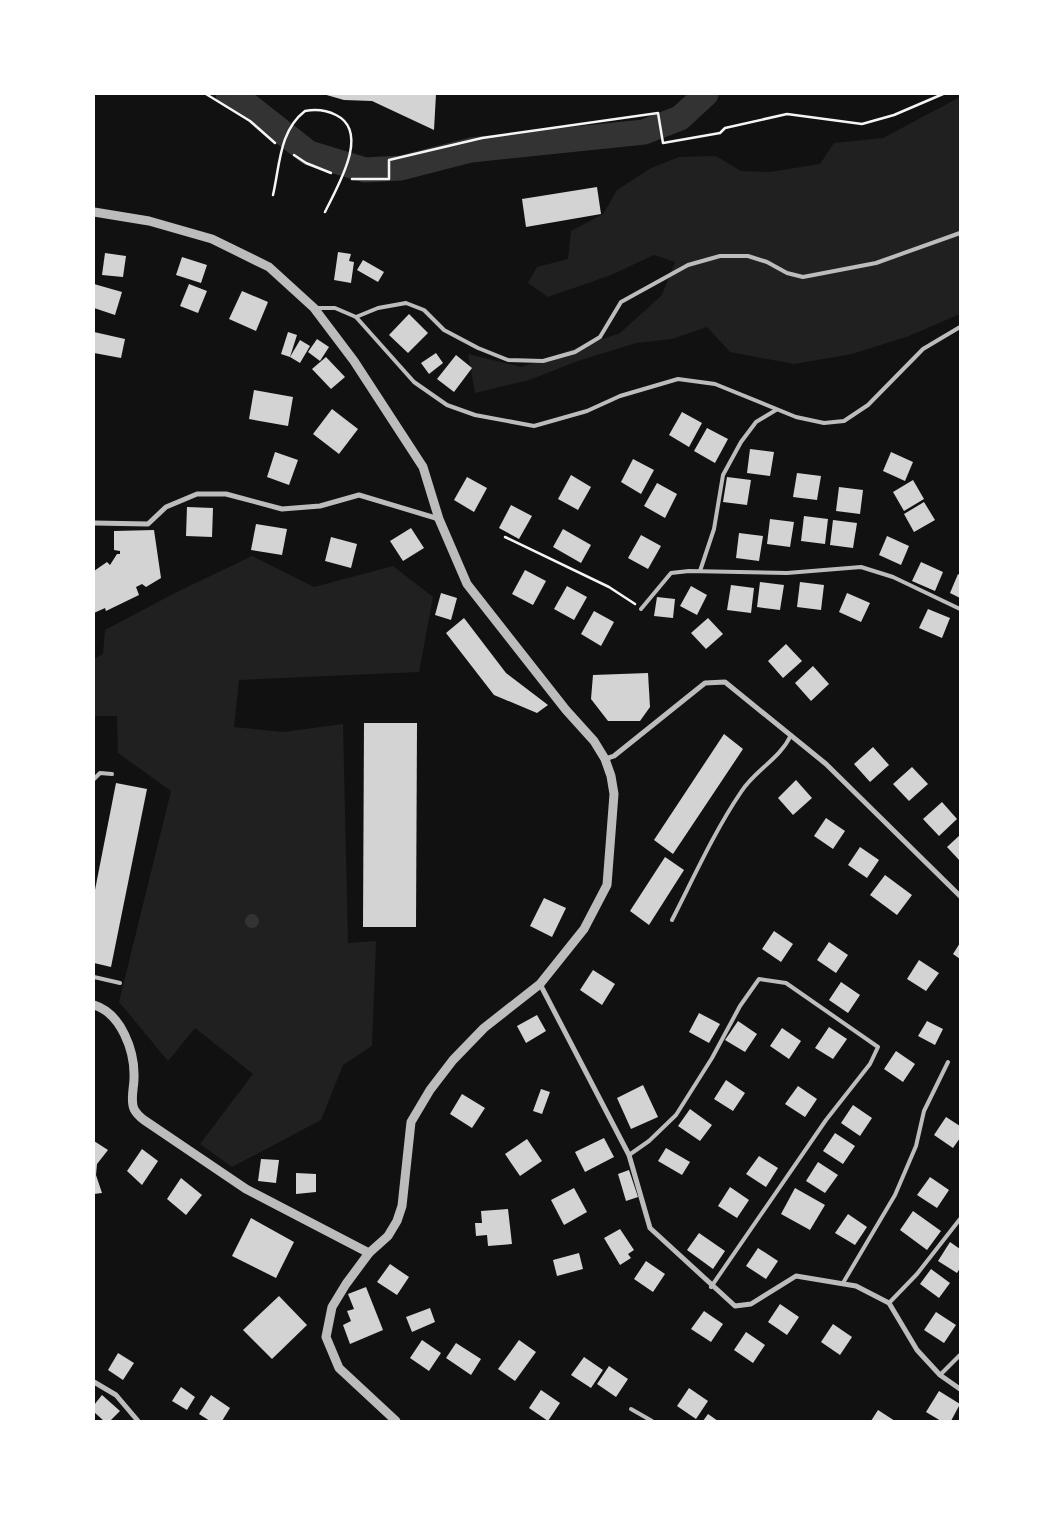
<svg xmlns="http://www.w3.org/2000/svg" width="1054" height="1515" font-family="'Fira Sans',sans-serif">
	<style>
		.green { fill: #202020 }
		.water { fill: #333 }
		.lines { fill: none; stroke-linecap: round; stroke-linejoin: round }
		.river { stroke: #333; stroke-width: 25 }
		.building { fill: #d3d3d3 }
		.path { stroke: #f5f5f5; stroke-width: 2.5 }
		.service { stroke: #bcbcbc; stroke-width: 4 }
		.minor { stroke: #bcbcbc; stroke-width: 5 }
		.tertiary { stroke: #bcbcbc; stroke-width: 9 }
	</style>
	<rect width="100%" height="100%" fill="#111"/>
	<g class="green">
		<path d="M960,97V314L909,336L852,354L794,364L730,352L707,327L672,339L636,343L578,361L529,380L475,393L468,354L521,367L620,333L662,295L675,262L654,255L611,275L548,297L528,283L537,267L568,259L571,231L603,214L617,190L651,168L679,157L716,156L741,171L770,172L820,164L834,143L883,138Z"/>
		<path d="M252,556L314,587L393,566L433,597L419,672L239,680L234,727L283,732L343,724L348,943L376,941L372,1046L343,1065L321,1120L232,1167L200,1144L253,1074L195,1028L168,1061L119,1002L171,791L118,753L117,716H94V659L103,654L105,630L175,593Z"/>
	</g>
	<circle class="water" cx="252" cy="921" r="7"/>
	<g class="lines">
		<path class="river" d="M228,94L248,105L309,153L365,170L401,168L471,150L644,132L680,118L706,94"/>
	</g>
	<g class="building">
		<path d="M323,94H436L434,130L372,101L344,100Z"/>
		<path d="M597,187L601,214L526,227L522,199Z"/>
		<path d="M338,252L351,254L349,261L354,262L351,283L334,280Z"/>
		<path d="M105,253L126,256L123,277L102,275Z"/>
		<path d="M182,257L207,265L201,283L176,275Z"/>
		<path d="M363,260L384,272L378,282L357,270Z"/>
		<path d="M94,284L122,292L115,315L94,308Z"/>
		<path d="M189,284L207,291L198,313L180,306Z"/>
		<path d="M242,291L268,302L256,331L229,319Z"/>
		<path d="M409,314L428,333L408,353L389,335Z"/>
		<path d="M94,332L125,339L121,358L94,353Z"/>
		<path d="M288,332L297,335L290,357L281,354Z"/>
		<path d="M317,339L329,347L320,361L308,352Z"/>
		<path d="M300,340L310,346L300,363L290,357Z"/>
		<path d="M436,353L443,363L429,374L421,363Z"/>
		<path d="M456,355L472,368L454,392L437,379Z"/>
		<path d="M326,357L345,377L331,389L312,369Z"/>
		<path d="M254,390L293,397L288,426L249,419Z"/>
		<path d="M332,409L358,429L339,454L313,434Z"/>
		<path d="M682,412L702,423L689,447L669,435Z"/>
		<path d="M707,428L728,439L715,463L694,451Z"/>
		<path d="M750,449L774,452L770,476L747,473Z"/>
		<path d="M275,452L298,460L289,485L267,477Z"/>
		<path d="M891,452L913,462L905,481L883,471Z"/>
		<path d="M633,459L654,470L641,494L621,482Z"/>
		<path d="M797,473L821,476L817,500L793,497Z"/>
		<path d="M571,475L591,487L578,510L558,499Z"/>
		<path d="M467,477L487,488L474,512L454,500Z"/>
		<path d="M727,477L751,480L747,505L723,502Z"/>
		<path d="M913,480L924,499L904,511L893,492Z"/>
		<path d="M657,483L677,494L665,518L644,506Z"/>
		<path d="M839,487L863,490L860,514L836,511Z"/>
		<path d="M924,502L935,520L914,532L904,514Z"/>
		<path d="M511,505L532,516L519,539L499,528Z"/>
		<path d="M187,507L213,508L212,537L186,536Z"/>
		<path d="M804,516L828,519L825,544L801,541Z"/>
		<path d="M770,519L794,522L790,547L767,544Z"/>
		<path d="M833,520L857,523L853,548L830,545Z"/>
		<path d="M256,524L287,529L282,555L251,550Z"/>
		<path d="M411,528L424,548L403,561L390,541Z"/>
		<path d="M563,529L591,545L581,563L553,547Z"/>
		<path d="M154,530L161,578L146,587L142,584L136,587L139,595L106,611L105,608L94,613V571L107,562L110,565L117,554H120V551L114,550V531Z"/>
		<path d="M739,533L763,536L759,561L736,558Z"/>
		<path d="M641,535L661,546L648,569L628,558Z"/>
		<path d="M887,536L909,546L901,565L879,555Z"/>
		<path d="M331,537L357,544L351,568L325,561Z"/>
		<path d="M921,562L943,572L935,591L912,581Z"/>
		<path d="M525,570L546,581L533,605L512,594Z"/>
		<path d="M958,574L960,575V598L950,593Z"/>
		<path d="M760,582L784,585L780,610L757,607Z"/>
		<path d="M800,582L824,585L821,610L797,607Z"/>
		<path d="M731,585L754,588L751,613L727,610Z"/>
		<path d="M567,586L587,597L574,620L554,609Z"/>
		<path d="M691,586L707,595L697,615L680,606Z"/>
		<path d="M441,593L457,598L451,620L435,615Z"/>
		<path d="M847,593L870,603L861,622L839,612Z"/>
		<path d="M657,597L675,599L673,618L654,616Z"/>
		<path d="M928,609L950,618L942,638L919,628Z"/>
		<path d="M594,611L614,622L601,646L581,634Z"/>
		<path d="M464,618L506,673L548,705L537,713L494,695L446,633Z"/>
		<path d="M708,618L723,634L706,649L691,633Z"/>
		<path d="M786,644L802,661L783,678L768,661Z"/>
		<path d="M813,666L829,684L811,701L795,683Z"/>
		<path d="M648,673L650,707L640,721H608L591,699L593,675Z"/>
		<path d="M364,723H417L416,927H363Z"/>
		<path d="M724,734L743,749L673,854L654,840Z"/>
		<path d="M873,747L889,765L870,782L854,764Z"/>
		<path d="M912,767L928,784L909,801L893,784Z"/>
		<path d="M796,780L812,798L793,815L778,798Z"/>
		<path d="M116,783L147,789L111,967L94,963V895Z"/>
		<path d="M942,802L957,819L939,836L923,819Z"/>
		<path d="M826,818L845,831L833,849L814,836Z"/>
		<path d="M960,835V861L947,847Z"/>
		<path d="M860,847L879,860L867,878L848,865Z"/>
		<path d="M665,857L684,870L649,925L630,911Z"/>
		<path d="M885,875L912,895L897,915L870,895Z"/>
		<path d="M544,898L566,908L552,937L530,926Z"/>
		<path d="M774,931L793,944L781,962L762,949Z"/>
		<path d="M829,942L848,955L836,973L817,960Z"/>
		<path d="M960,943V959L953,954Z"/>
		<path d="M919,960L939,973L926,991L907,979Z"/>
		<path d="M593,970L615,984L602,1005L580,990Z"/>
		<path d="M841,982L860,995L848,1013L829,1000Z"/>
		<path d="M699,1013L720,1024L709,1043L689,1032Z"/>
		<path d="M537,1015L546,1031L526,1043L517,1026Z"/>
		<path d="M738,1021L757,1034L745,1052L725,1040Z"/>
		<path d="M927,1021L943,1029L935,1045L918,1036Z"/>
		<path d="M829,1027L847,1039L833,1059L815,1048Z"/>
		<path d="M782,1028L801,1041L789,1059L770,1046Z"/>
		<path d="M896,1051L915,1064L903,1082L884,1069Z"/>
		<path d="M726,1080L745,1093L733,1111L714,1099Z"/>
		<path d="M643,1085L658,1117L631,1129L617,1098Z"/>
		<path d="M798,1086L817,1099L805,1117L785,1104Z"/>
		<path d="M541,1089L550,1092L542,1114L533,1111Z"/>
		<path d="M462,1094L485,1108L472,1128L450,1114Z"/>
		<path d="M853,1105L872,1118L860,1136L841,1123Z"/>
		<path d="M690,1109L712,1125L700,1141L678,1126Z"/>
		<path d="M946,1117L960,1126V1138L953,1148L934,1135Z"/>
		<path d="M835,1133L855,1146L843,1164L823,1151Z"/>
		<path d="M604,1138L614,1157L585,1172L575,1152Z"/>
		<path d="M527,1139L542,1161L520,1176L505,1154Z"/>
		<path d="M94,1141L108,1150L97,1164L96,1175L102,1193L94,1194Z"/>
		<path d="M666,1148L690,1162L682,1175L658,1161Z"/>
		<path d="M142,1149L158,1161L142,1185L127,1171Z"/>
		<path d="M759,1156L778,1168L766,1187L746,1174Z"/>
		<path d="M261,1159L279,1160L276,1183L258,1181Z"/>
		<path d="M818,1162L838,1175L825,1193L806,1181Z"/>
		<path d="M629,1170L638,1197L626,1201L618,1174Z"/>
		<path d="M296,1173L316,1174V1192L296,1194Z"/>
		<path d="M930,1177L949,1190L937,1208L917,1195Z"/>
		<path d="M181,1178L202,1195L186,1215L167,1199Z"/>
		<path d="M730,1187L749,1200L737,1218L718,1206Z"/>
		<path d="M574,1188L587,1212L564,1225L551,1200Z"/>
		<path d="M795,1188L825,1205L810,1230L781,1214Z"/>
		<path d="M508,1209L512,1244L488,1246L487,1235L476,1236L475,1223H482L481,1211Z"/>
		<path d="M913,1211L941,1231L927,1250L900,1230Z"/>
		<path d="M848,1214L867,1227L855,1245L835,1233Z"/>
		<path d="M251,1218L294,1242L276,1278L232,1256Z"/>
		<path d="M620,1229L634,1250L628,1254L631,1258L620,1265L604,1238Z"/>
		<path d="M699,1233L725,1251L713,1269L687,1250Z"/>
		<path d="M950,1242L960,1249V1268L957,1273L938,1261Z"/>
		<path d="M758,1248L778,1261L766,1279L746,1266Z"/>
		<path d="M579,1253L583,1269L557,1276L553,1260Z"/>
		<path d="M646,1261L665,1274L653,1292L634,1279Z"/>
		<path d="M390,1264L409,1277L397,1295L377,1282Z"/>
		<path d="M931,1269L950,1283L939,1298L920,1284Z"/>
		<path d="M366,1287L383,1330L350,1344L343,1325L351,1321L347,1311L354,1309L348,1294Z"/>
		<path d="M279,1296L307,1325L272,1359L243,1330Z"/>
		<path d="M780,1304L799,1317L787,1335L768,1322Z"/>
		<path d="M430,1308L435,1322L412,1332L406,1317Z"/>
		<path d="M704,1311L723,1324L711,1342L691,1329Z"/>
		<path d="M936,1312L956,1325L944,1343L924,1330Z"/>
		<path d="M833,1324L852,1337L840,1355L821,1342Z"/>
		<path d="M746,1332L765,1345L753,1363L734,1350Z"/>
		<path d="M422,1340L441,1353L429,1371L410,1358Z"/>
		<path d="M519,1340L536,1352L515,1381L498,1369Z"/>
		<path d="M456,1343L481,1359L471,1375L446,1358Z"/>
		<path d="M118,1353L134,1363L123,1380L108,1370Z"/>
		<path d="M584,1357L603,1370L591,1388L571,1375Z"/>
		<path d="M609,1366L628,1379L616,1397L597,1384Z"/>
		<path d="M181,1387L195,1397L187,1410L172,1401Z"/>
		<path d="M689,1388L708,1401L696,1419L677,1406Z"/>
		<path d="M541,1390L560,1403L548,1421L529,1408Z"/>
		<path d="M939,1391L960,1404L951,1421H941L926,1412Z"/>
		<path d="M102,1395L120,1411L110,1421H104L94,1412V1405Z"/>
		<path d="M211,1395L230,1408L222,1421H210L199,1414Z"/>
		<path d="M878,1410L895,1421H871Z"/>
		<path d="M708,1414L718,1421H703Z"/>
	</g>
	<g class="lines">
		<g class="path">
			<path d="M206,94L250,121L275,143"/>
			<path d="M294,155L306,163L331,173"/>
			<path d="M352,179H389V160L482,138L658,113L663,143L720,133L725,128L787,114L862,124L894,115L943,94"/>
			<path d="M273,195C280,165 279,131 305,111C316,109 326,110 336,115C371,132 337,187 325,212"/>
			<path d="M505,537L609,587L635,604"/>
		</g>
		<g class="service">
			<path d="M316,308H335L356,317L414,382L447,405L475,415L534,426L587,411L620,396L678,379L715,384L796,417L824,423L844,421L868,405L923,349L960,327"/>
			<path d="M356,317L378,308L406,303L424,310L444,330L478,348L508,360L543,361L575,352L600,337L621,302L688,265L720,256H748L767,262L787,273L803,277L876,263L960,233"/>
			<path d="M700,571L714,529L723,475L741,442L756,422L776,410"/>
			<path d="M641,609L671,573L689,571L787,573L861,567L893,577L960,609"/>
			<path d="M94,779L100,773L112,774"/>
			<path d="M672,920C694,877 714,832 741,792C755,770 780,759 791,735"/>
			<path d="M94,977L120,983"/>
			<path d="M629,1155L649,1141L676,1115L712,1058L740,1006L759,979L786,983L878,1047L870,1064L826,1120L711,1287"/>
			<path d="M843,1283L895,1195L916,1146L924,1111L948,1062"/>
			<path d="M889,1303L917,1274L960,1219"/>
			<path d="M940,1375L960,1355"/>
			<path d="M631,1409L652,1421"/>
		</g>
		<g class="minor">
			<path d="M94,523L148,524L166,507L197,494H226L282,509L320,506L359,495L439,519"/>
			<path d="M605,759L614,756L705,683L725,682L826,764L960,896"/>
			<path d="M540,984L629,1155L650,1228L735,1306L751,1304L796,1276L856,1286L889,1303L917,1350L940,1375L960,1389"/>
			<path d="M94,1382L116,1395L138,1421"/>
		</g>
		<g class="tertiary">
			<path d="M94,212L149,221L212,239L269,267L314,308L354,361L423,467L439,519L467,584L566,710L594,741L605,759L611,776L614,794L607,885L584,929L540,984L484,1028L453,1060L430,1090L411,1122L402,1206L397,1221L388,1236L369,1253L346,1284L332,1307L326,1337L339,1368L396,1421"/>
			<path d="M94,1005C121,1013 135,1051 134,1078C134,1088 130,1100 134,1109C136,1113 140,1117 144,1120L246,1189L369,1253"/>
		</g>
	</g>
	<rect width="1054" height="1515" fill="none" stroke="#ffffff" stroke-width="190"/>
</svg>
